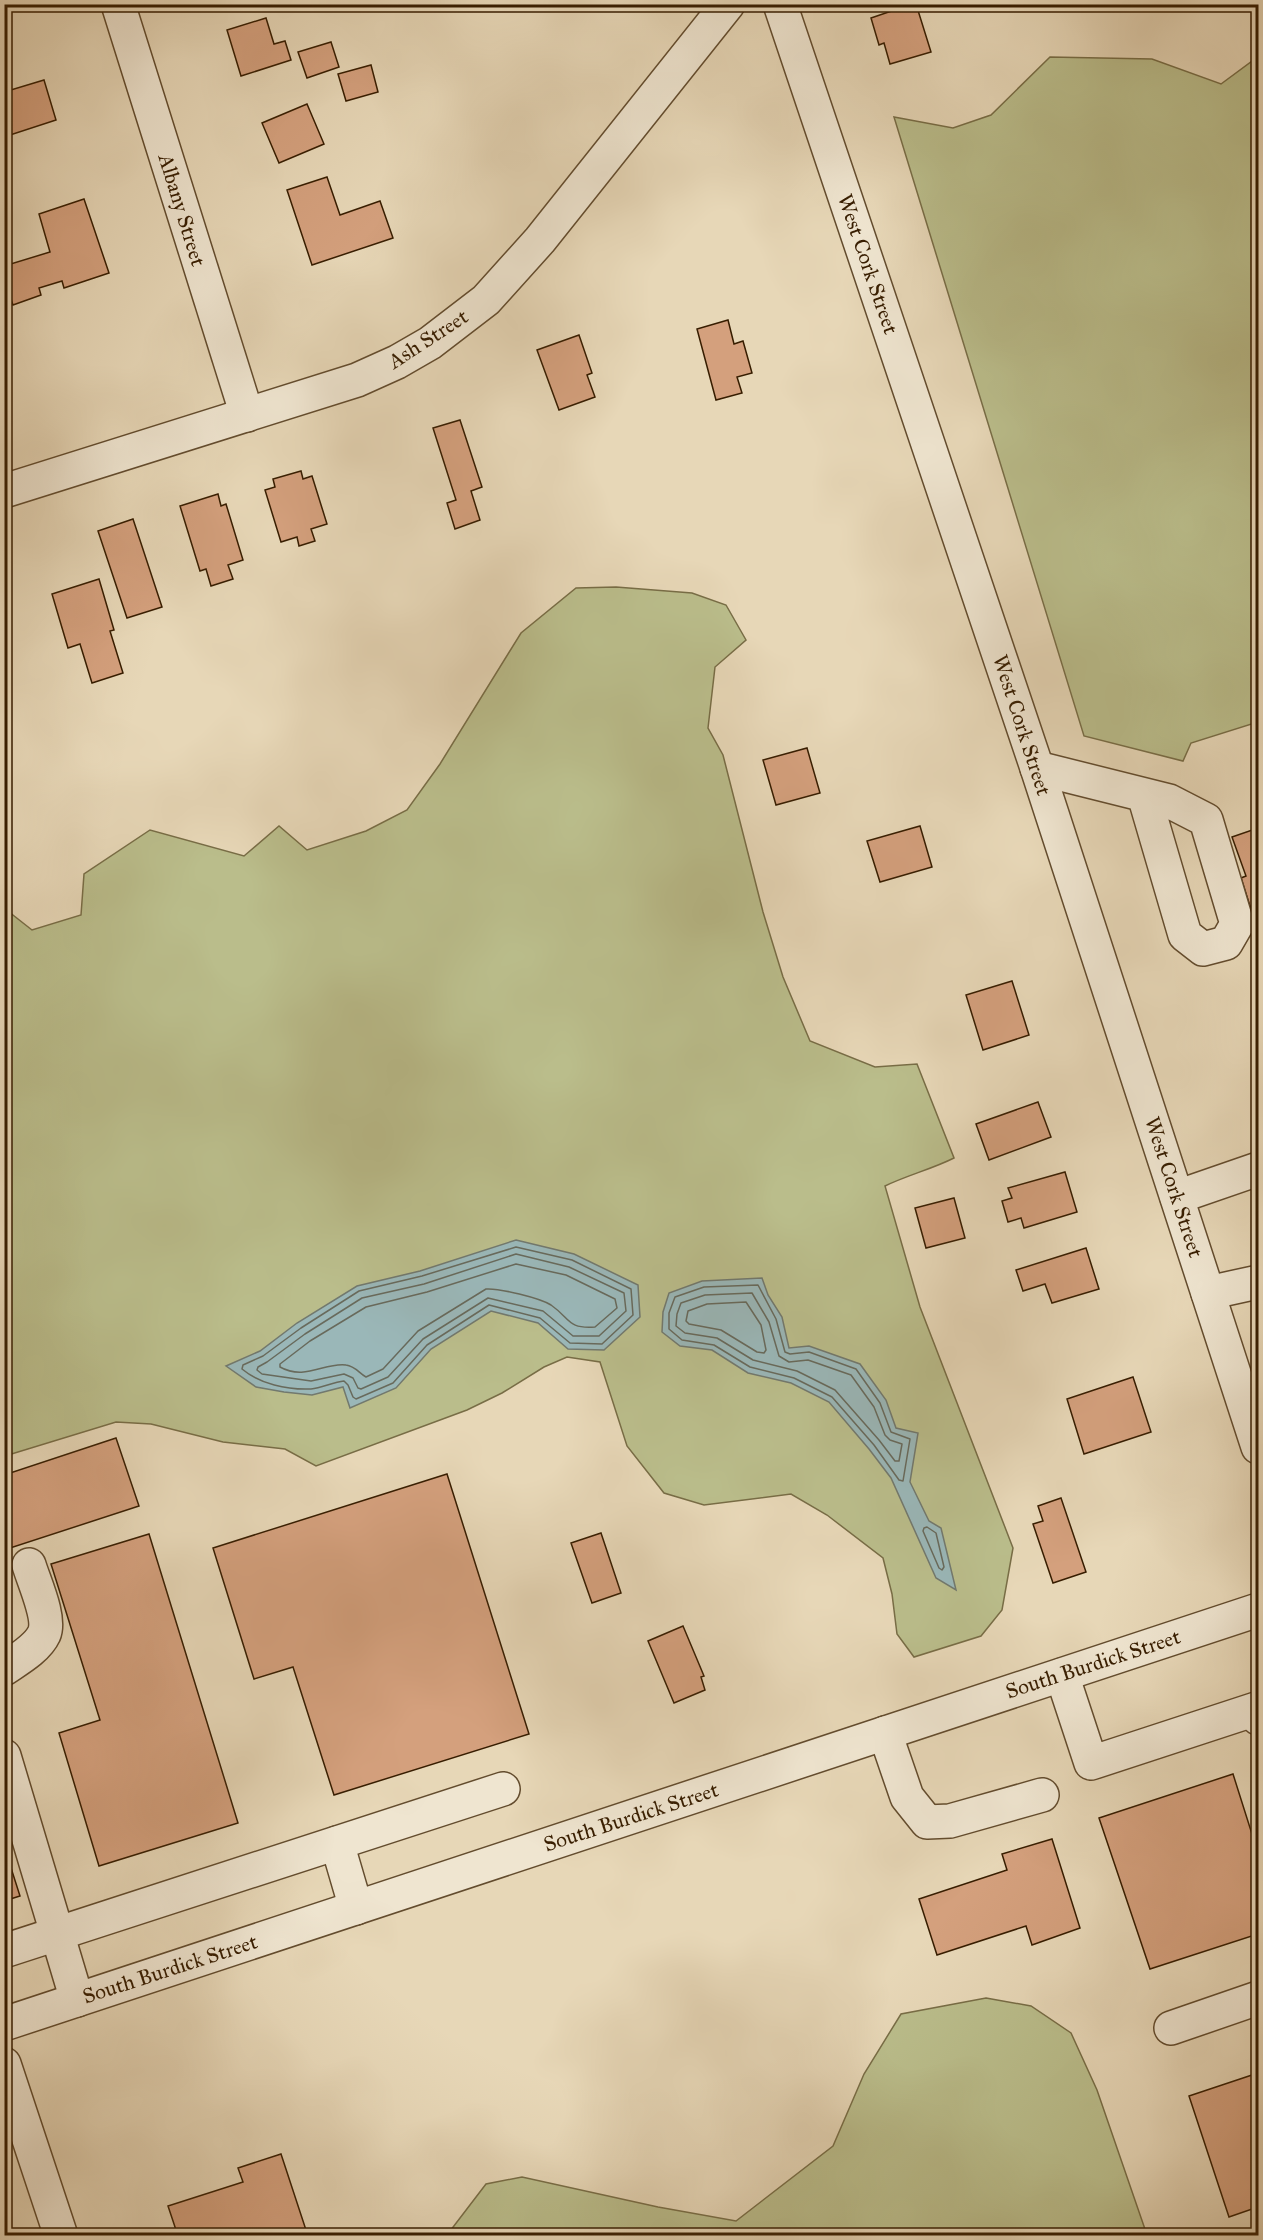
<svg xmlns="http://www.w3.org/2000/svg" width="1263" height="2240" font-family="'IM FELL Great Primer',serif">
	<style>
		.green { fill: #babd8b; stroke: #786d46; stroke-width: 1.5 }
		.water { fill: #9ab7b8; stroke: #72796e; stroke-width: 1.5 }
		.lines { fill: none; stroke-linecap: round; stroke-linejoin: round }
		.shore { stroke: #686a5c; stroke-width: 1.5 }
		.building { fill: #d4a07d; stroke: #371d00; stroke-width: 1.5 }
		.minor-casing { stroke: #634c2e; stroke-width: 36 }
		.minor { stroke: #efe5d0; stroke-width: 33 }
		.labels { text-anchor: middle; stroke-width: 4.5; stroke-linejoin: round; paint-order: stroke }
		.street-label { font-size: 21px; fill: #371d00; stroke: #efe5d0 }
	</style>
	<rect width="100%" height="100%" fill="#e7d7b7"/>
	<filter id="stains"><feTurbulence type="fractalNoise" baseFrequency=".00333" numOctaves="4"/><feColorMatrix values="0 0 0 0 .2 0 0 0 0 .09 0 0 0 0 .02 0 0 0 .5 -.17"/></filter>
	<radialGradient id="worn" r=".72"><stop offset=".6" stop-color="#630" stop-opacity="0"/><stop offset="1" stop-color="#630" stop-opacity=".3"/></radialGradient>
	<g class="green">
		<path d="M1258,18V722L1191,743L1183,761L1084,736L894,117L953,128L991,115L1050,57L1152,59L1221,84L1252,61Z"/>
		<path d="M616,587L692,593L726,605L746,640L715,667L708,728L723,755L763,912L783,977L810,1041L875,1067L917,1064L954,1158C932,1169 908,1175 885,1186L920,1307L1013,1548L1002,1610L981,1636L914,1657L897,1634L892,1594L883,1558L827,1515L791,1494L704,1505L664,1493L627,1446L600,1362L567,1357L544,1367L502,1393L467,1410L316,1466L285,1449L223,1442L151,1424L116,1422L5,1456L4,908L32,930L81,915L84,874L150,830L244,856L279,826L307,850L366,831L407,810L440,764L521,633L576,588Z"/>
		<path d="M986,1998L1031,2006L1071,2033L1097,2090L1147,2235H447L486,2184L522,2177L658,2207L736,2221L833,2146L864,2074L901,2014Z"/>
	</g>
	<g class="water">
		<path d="M516,1240L574,1254L638,1285L640,1317L604,1350L568,1349L538,1323L491,1311L431,1349L396,1388L350,1408L343,1387L312,1395L284,1392L256,1387L226,1366L260,1351L297,1323L357,1286L420,1271Z"/>
		<path d="M762,1278L768,1295L782,1317L789,1348L809,1346L860,1364L886,1400L896,1428L918,1433L910,1482L929,1521L941,1528L956,1590L936,1578L891,1478L869,1449L829,1402L791,1383L748,1373L712,1350L680,1346L662,1332L663,1312L669,1293L702,1281Z"/>
	</g>
	<g class="lines">
		<g class="shore">
			<path d="M516,1247L572,1260L631,1289L633,1315L602,1344L570,1343L540,1318L489,1305L427,1345L393,1383L356,1399L353,1397L348,1385L344,1381C333,1382 322,1388 311,1389C287,1390 260,1384 242,1369L243,1365L263,1356L301,1328L359,1291L422,1276Z"/>
			<path d="M516,1254L569,1267L624,1293L626,1311L599,1336H573L543,1311L488,1298L423,1339L388,1377L361,1389L358,1388L353,1378L344,1374L311,1381L262,1374L257,1370L258,1367L267,1362L305,1334L362,1298L424,1284Z"/>
			<path d="M516,1264L566,1275L615,1299L617,1308L595,1327C567,1329 571,1319 551,1305C540,1298 499,1288 486,1289L418,1331L383,1369L366,1377C359,1373 355,1366 346,1365C325,1362 305,1381 280,1367V1364L310,1341L366,1307L427,1292Z"/>
			<path d="M758,1285L776,1319L785,1352L790,1354L809,1352L856,1369L880,1403L891,1432L910,1439L903,1481L899,1480L874,1445L832,1397L794,1378L750,1367L714,1345L682,1340L669,1329V1313L675,1297L704,1287Z"/>
			<path d="M752,1293L769,1322L779,1356L789,1362L808,1360L851,1375L874,1407L885,1435L890,1440L902,1444L899,1461H895L879,1440L835,1390L797,1371L753,1360L717,1338L685,1333L676,1326L677,1314L681,1303L705,1295Z"/>
			<path d="M746,1302L761,1325L766,1350L764,1353L757,1352L721,1330L689,1324L686,1321L688,1311L707,1304Z"/>
			<path d="M927,1527L936,1533L944,1567L942,1570L939,1568L923,1531L924,1528Z"/>
		</g>
	</g>
	<g class="building">
		<path d="M912,4H916L931,52L890,64L884,43L879,45L871,18Z"/>
		<path d="M266,18L274,44L285,41L291,60L241,76L227,30Z"/>
		<path d="M331,42L339,67L307,78L298,52Z"/>
		<path d="M371,65L378,92L346,101L338,74Z"/>
		<path d="M44,80L56,120L4,137V92Z"/>
		<path d="M307,104L324,144L279,163L262,123Z"/>
		<path d="M327,177L340,215L380,201L393,238L312,265L287,190Z"/>
		<path d="M84,199L109,273L64,288L62,281L39,288L41,295L13,305L4,279V266L50,252L39,214Z"/>
		<path d="M728,320L734,344L743,341L752,373L737,377L742,393L716,400L697,329Z"/>
		<path d="M579,335L592,373L587,375L595,397L559,410L537,350Z"/>
		<path d="M460,420L482,487L471,491L480,520L455,529L447,503L456,500L433,428Z"/>
		<path d="M301,471L303,479L312,476L327,524L311,529L315,541L299,546L297,537L281,542L265,490L275,487L273,479Z"/>
		<path d="M218,494L221,506L226,504L243,560L228,565L233,579L211,586L206,569L200,571L180,506Z"/>
		<path d="M133,519L162,607L127,618L98,531Z"/>
		<path d="M99,579L114,630L110,631L123,673L92,683L80,644L68,648L52,594Z"/>
		<path d="M807,748L820,793L776,805L763,760Z"/>
		<path d="M920,826L932,867L880,882L867,841Z"/>
		<path d="M1258,828V931L1241,878L1246,876L1232,837Z"/>
		<path d="M1012,981L1029,1035L983,1050L966,995Z"/>
		<path d="M1038,1102L1051,1137L989,1160L976,1124Z"/>
		<path d="M1065,1172L1077,1212L1024,1228L1021,1218L1008,1222L1002,1201L1012,1198L1008,1188Z"/>
		<path d="M954,1198L965,1238L926,1248L915,1208Z"/>
		<path d="M1086,1248L1099,1289L1052,1303L1045,1284L1023,1291L1016,1270Z"/>
		<path d="M1133,1377L1151,1432L1084,1454L1067,1399Z"/>
		<path d="M116,1438L139,1506L4,1550V1475Z"/>
		<path d="M447,1474L529,1734L334,1795L293,1667L254,1679L213,1548Z"/>
		<path d="M1061,1498L1086,1572L1053,1583L1033,1524L1043,1521L1038,1506Z"/>
		<path d="M601,1533L621,1593L592,1603L571,1543Z"/>
		<path d="M149,1534L238,1823L99,1866L59,1733L100,1720L51,1564Z"/>
		<path d="M683,1626L704,1676L701,1677L705,1690L674,1703L648,1641Z"/>
		<path d="M1233,1774L1258,1853V1934L1150,1969L1099,1818Z"/>
		<path d="M1052,1839L1080,1928L1032,1945L1026,1926L937,1955L919,1899L1007,1870L1002,1854Z"/>
		<path d="M4,1846L20,1896L4,1901Z"/>
		<path d="M1255,2074L1258,2084V2207L1229,2217L1189,2096Z"/>
		<path d="M281,2154L306,2230L290,2236H178L168,2206L243,2182L238,2168Z"/>
	</g>
	<g class="lines">
		<defs>
			<g id="minor">
				<path d="M118,4L247,415"/>
				<path d="M780,4L1037,768L1258,1447"/>
				<path d="M4,491L357,380L397,362L430,343L486,300L540,240L728,4"/>
				<path d="M1037,768L1169,801L1206,820L1237,924L1226,943L1203,949L1185,935L1144,795"/>
				<path d="M1177,1197L1258,1169"/>
				<path d="M1208,1293L1258,1282"/>
				<path d="M4,1669C17,1660 37,1649 44,1634C51,1618 34,1582 29,1565"/>
				<path d="M1062,1675L1091,1763L1256,1709L1258,1718"/>
				<path d="M885,1733L907,1797L927,1822L950,1821L1042,1795"/>
				<path d="M4,1756L77,2000"/>
				<path d="M337,1843L356,1908"/>
				<path d="M4,1951L503,1789"/>
				<path d="M4,2024L1258,1610"/>
				<path d="M1171,2028L1258,1998"/>
				<path d="M4,2064L61,2236"/>
			</g>
		</defs>
		<use href="#minor" class="minor-casing"/>
		<use href="#minor" class="minor"/>
	</g>
	<g class="labels">
		<g class="street-label">
			<text transform="translate(182 210) rotate(73)" y="7">Albany Street</text>
			<text transform="translate(868 264) rotate(71)" y="7">West Cork Street</text>
			<text transform="translate(428 339) rotate(-33)" y="7">Ash Street</text>
			<text transform="translate(1022 725) rotate(72)" y="7">West Cork Street</text>
			<text transform="translate(1174 1187) rotate(72)" y="7">West Cork Street</text>
			<text transform="translate(1093 1664) rotate(-18)" y="7">South Burdick Street</text>
			<text transform="translate(631 1817) rotate(-18)" y="7">South Burdick Street</text>
			<text transform="translate(170 1969) rotate(-18)" y="7">South Burdick Street</text>
		</g>
	</g>
	<rect width="1263" height="2240" fill="none" stroke="#e7d7b7" stroke-width="24"/>
	<rect x="6" y="6" width="1251" height="2228" fill="none" stroke="#371d00" stroke-width="3"/>
	<rect x="12" y="12" width="1239" height="2216" fill="none" stroke="#371d00" stroke-width="1.5"/>
	<rect width="100%" height="100%" filter="url(#stains)"/>
	<rect width="100%" height="100%" fill="url(#worn)"/>
</svg>
